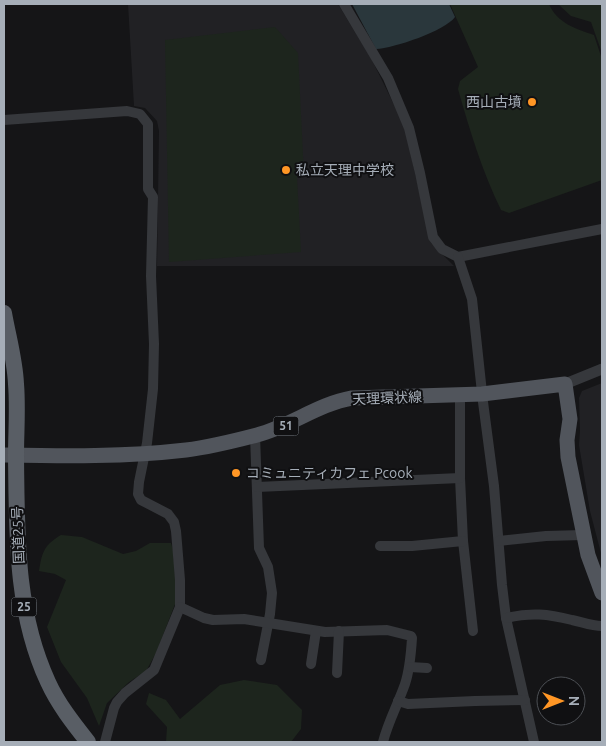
<svg xmlns="http://www.w3.org/2000/svg" width="606" height="746" font-family="Ubuntu,'Noto Sans JP',sans-serif">
	<style>
		.built { fill: #212124 }
		.green { fill: #1d251d }
		.water { fill: #2a373c }
		.lines { fill: none; stroke-linecap: round; stroke-linejoin: round }
		.minor { stroke: #36383c; stroke-width: 10 }
		.tertiary { stroke: #36383c; stroke-width: 11 }
		.primary { stroke: #51555c; stroke-width: 15 }
		.trunk { stroke: #595e65; stroke-width: 16 }
		.poi-dot { fill: #ff9625; stroke: #101012; stroke-width: 2 }
		.labels { text-anchor: middle; stroke-width: 4; stroke-linejoin: round; paint-order: stroke }
		.shield { fill: #101012; stroke: #797f86; stroke-width: 1 }
		.shield-label { font-size: 12px; font-weight: bold; fill: #a6aeb8 }
		.poi-label { font-size: 14px; fill: #a6aeb8; stroke: #101012; text-anchor: start }
		.street-label { font-size: 14px; fill: #a6aeb8; stroke: #101012 }
	</style>
	<rect width="100%" height="100%" fill="#151517"/>
	<g class="built">
		<path d="M128,4H338L371,58L404,125L431,243L454,266H157L159,131L157,121L145,108L134,106Z"/>
		<path d="M602,383V557L590,511L579,445L580,431L579,398L582,391Z"/>
	</g>
	<g class="green">
		<path d="M450,4H549C557,23 576,29 594,35L602,59V180L509,213L501,210C482,171 470,131 458,89L460,81L478,67Z"/>
		<path d="M558,4H602V53L591,22L571,16Z"/>
		<path d="M275,27L298,53L304,176L297,177L301,252L169,262L165,40Z"/>
		<path d="M61,535L82,537L123,554L136,551L150,543H171L173,550L177,599L156,653L146,671L129,682L107,703L99,726L87,698L61,662L47,627L66,580L55,574L39,571C42,552 44,545 61,535Z"/>
		<path d="M244,680L277,685L302,710L301,729L291,742H166L167,727L146,704L149,693L166,700L180,719L220,685Z"/>
	</g>
	<path class="water" d="M352,4H449L455,17C445,31 394,48 376,49Z"/>
	<g class="lines">
		<g class="minor">
			<path d="M344,4L388,78L409,128L420,173L433,237L442,249L458,257L602,229"/>
			<path d="M4,120L127,111L140,114L148,124V189L153,197L151,276L154,344L153,389L147,443L139,482L138,494L141,500L168,514L174,522L176,531L180,580V607L154,670L125,693L117,702L114,708L105,742"/>
			<path d="M458,257L472,299L483,402L494,486L502,585L506,618L534,742"/>
			<path d="M255,435L259,548L268,567L272,593L270,614L261,660"/>
			<path d="M460,478L463,541L473,631"/>
			<path d="M257,487L460,478V395"/>
			<path d="M499,541L546,536L583,535"/>
			<path d="M380,546H412L463,541"/>
			<path d="M180,607L204,618L213,620L244,619L325,632L387,630L411,636L412,638C411,654 410,669 405,684C398,704 388,722 383,742"/>
			<path d="M506,618C531,612 548,614 572,620C582,622 591,626 602,626"/>
			<path d="M311,664L316,631"/>
			<path d="M410,667L427,668"/>
			<path d="M337,673L339,631"/>
			<path d="M398,701L408,704L475,701L525,700"/>
		</g>
		<path class="tertiary" d="M565,384L602,369"/>
		<path class="primary" d="M4,455C64,456 126,457 186,450C210,447 234,441 257,435C291,426 318,404 352,398L482,394L565,384L570,419L567,440L568,457L588,555L602,593"/>
		<path class="trunk" d="M4,313C8,336 15,360 16,384C18,408 16,432 16,456C17,533 15,611 48,682C58,704 73,723 88,742"/>
	</g>
	<g class="poi-dot">
		<circle cx="532" cy="102" r="5"/>
		<circle cx="286" cy="170" r="5"/>
		<circle cx="236" cy="473" r="5"/>
	</g>
	<g class="labels">
		<g class="shield">
			<rect x="273.5" y="416.5" width="25" height="19" rx="4"/>
			<rect x="11.5" y="597.5" width="25" height="19" rx="4"/>
		</g>
		<g class="shield-label">
			<text x="286" y="430">51</text>
			<text x="24" y="611">25</text>
		</g>
		<g class="poi-label">
			<text x="522" y="107" text-anchor="end">西山古墳</text>
			<text x="296" y="175">私立天理中学校</text>
			<text x="246" y="478">コミュニティカフェ Pcook</text>
		</g>
		<g class="street-label">
			<text transform="translate(387 398) rotate(-2)" y="5">天理環状線</text>
			<text transform="translate(18 535) rotate(-92)" y="5">国道25号</text>
		</g>
	</g>
	<rect width="606" height="746" fill="none" stroke="#a6aeb8" stroke-width="10"/>
	<g transform="translate(561 701) rotate(90)"><circle r="24" fill="#101012" stroke="#4c4f54"/>
	<path d="M0-4L9 19L0 12L-9 19Z" fill="#ff9625"/>
	<text y="-8" font-size="14" font-weight="bold" text-anchor="middle" fill="#a6aeb8">N</text>
	</g>
</svg>
